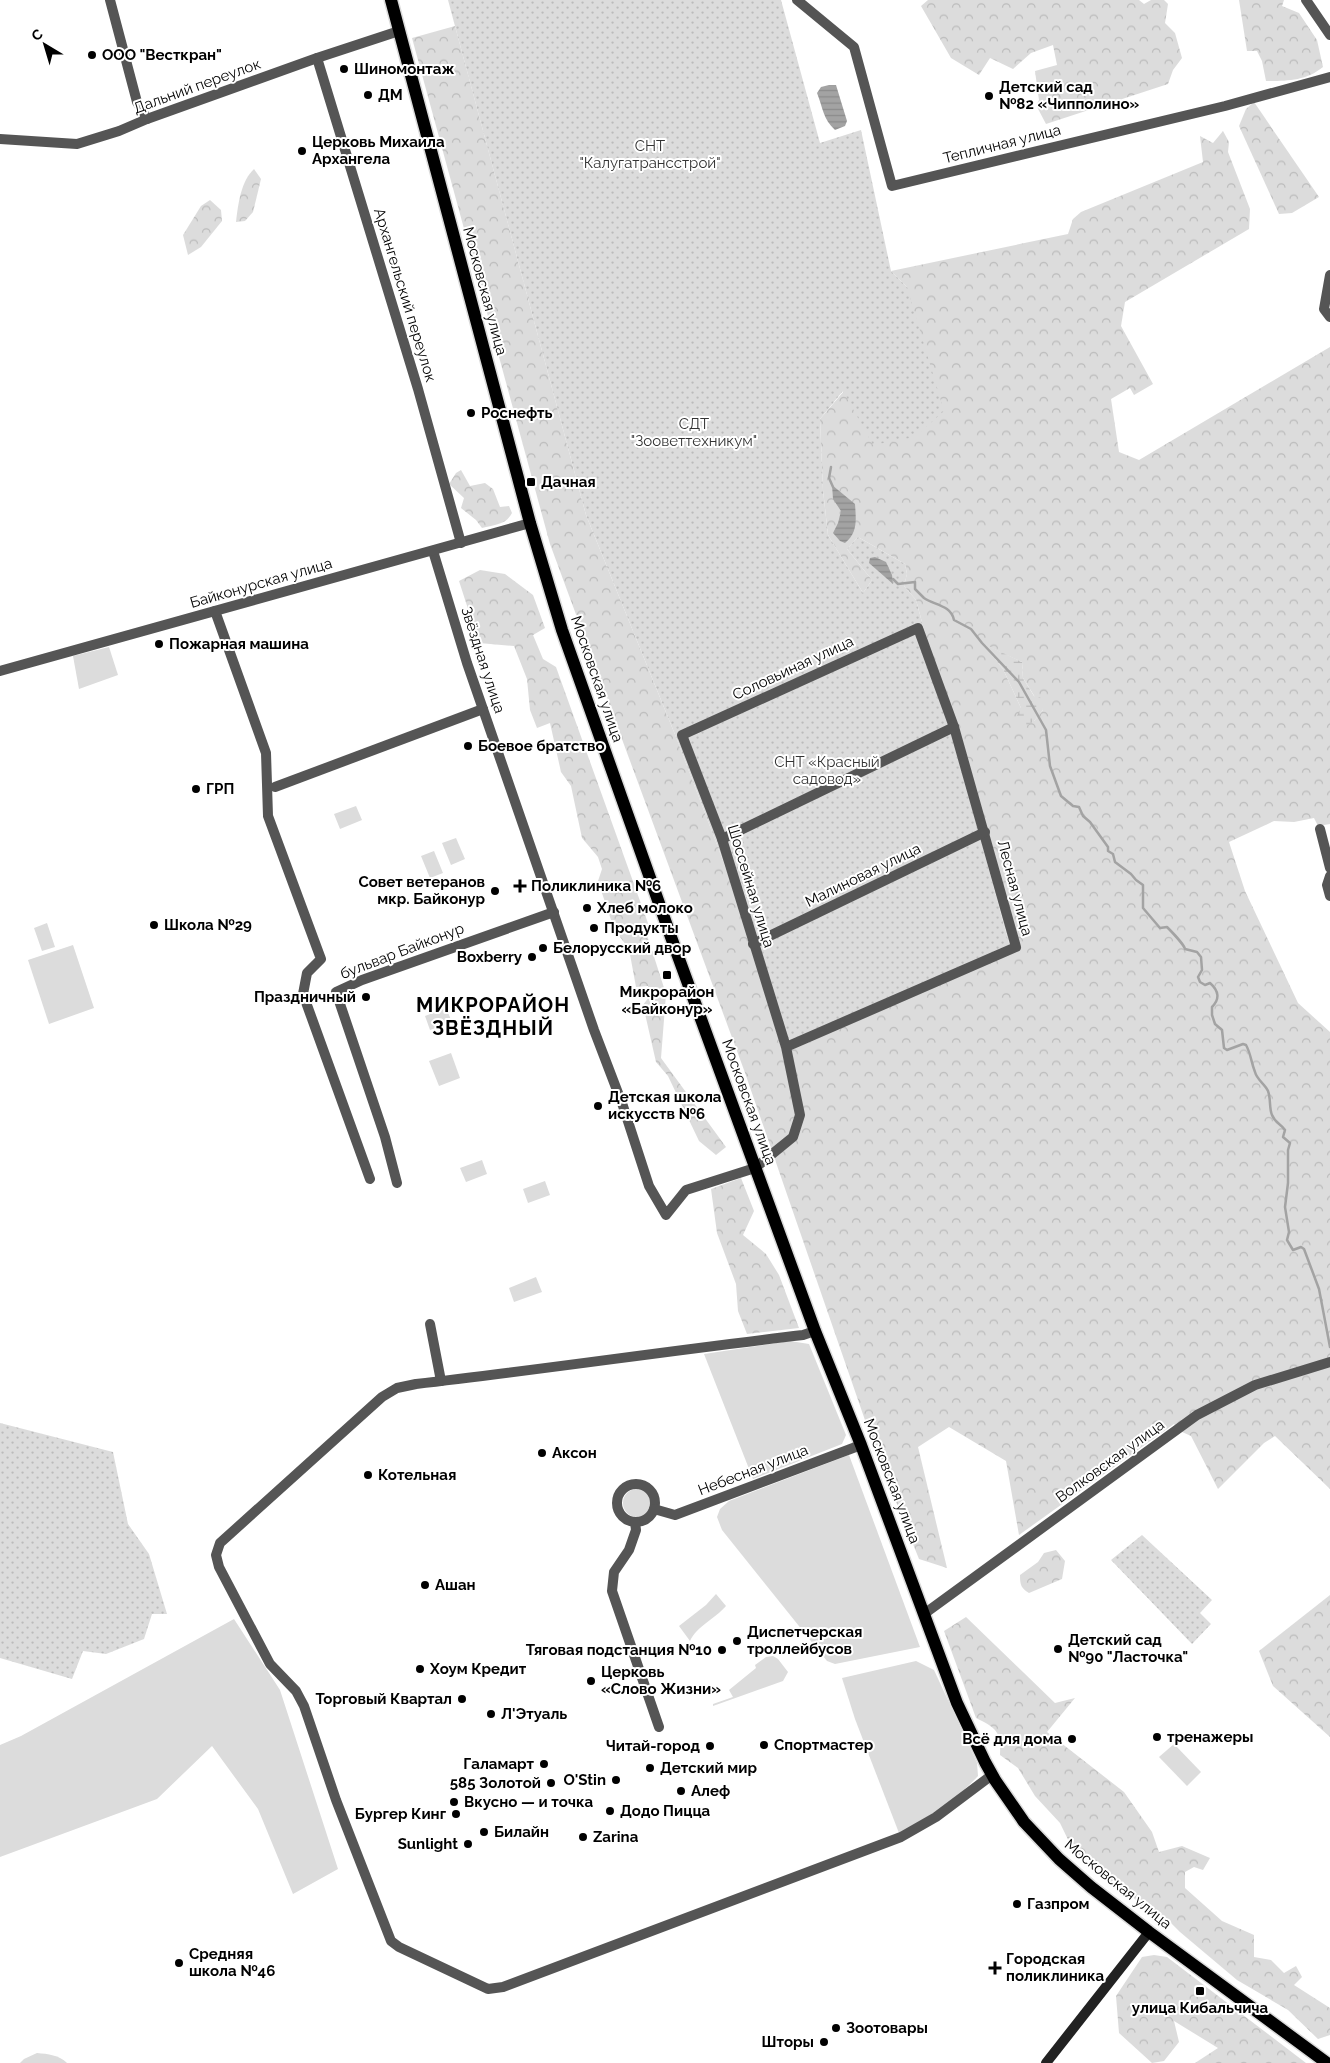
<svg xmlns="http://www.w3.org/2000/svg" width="1330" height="2063" font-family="Raleway,sans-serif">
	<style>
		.green { fill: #dcdcdc }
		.forest { fill: url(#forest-crowns); fill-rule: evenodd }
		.wetland { fill: url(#wetland-marsh) }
		.garden { fill: url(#garden-dots) }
		.water { fill: url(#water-rules) }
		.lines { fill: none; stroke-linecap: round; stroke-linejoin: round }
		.stream { stroke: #a3a3a3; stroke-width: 2.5 }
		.primary-casing { stroke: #dbdbdb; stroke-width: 15 }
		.street { stroke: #555; stroke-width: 10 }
		.secondary { stroke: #222; stroke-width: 10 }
		.primary { stroke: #000; stroke-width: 12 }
		.poi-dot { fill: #000; stroke: #fff; stroke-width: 2 }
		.labels { text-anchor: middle; stroke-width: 4; stroke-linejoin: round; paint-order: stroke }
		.poi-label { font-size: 15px; font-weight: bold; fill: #000; stroke: #fff; text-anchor: start }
		.street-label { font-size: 15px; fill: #000; stroke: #fff }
		.park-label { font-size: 15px; fill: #333; stroke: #fff }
		.district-label { font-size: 20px; font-weight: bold; letter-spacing: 1px; fill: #000; stroke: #fff }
	</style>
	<defs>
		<pattern id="forest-crowns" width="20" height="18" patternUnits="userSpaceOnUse" patternTransform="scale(1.25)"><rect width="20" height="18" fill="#dcdcdc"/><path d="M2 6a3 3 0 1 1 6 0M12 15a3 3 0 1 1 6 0" fill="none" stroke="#bbb"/></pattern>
		<pattern id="wetland-marsh" width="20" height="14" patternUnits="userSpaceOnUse" patternTransform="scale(1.25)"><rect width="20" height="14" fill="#dcdcdc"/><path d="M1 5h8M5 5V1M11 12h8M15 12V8" fill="none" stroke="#bbb"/></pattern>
		<pattern id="garden-dots" width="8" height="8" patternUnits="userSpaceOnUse" patternTransform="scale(1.25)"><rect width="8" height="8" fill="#dcdcdc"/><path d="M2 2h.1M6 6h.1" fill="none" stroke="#bbb" stroke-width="1.8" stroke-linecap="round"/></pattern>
		<pattern id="water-rules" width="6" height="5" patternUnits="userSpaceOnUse" patternTransform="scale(1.25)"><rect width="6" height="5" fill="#a3a3a3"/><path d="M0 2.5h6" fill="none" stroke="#8b8b8b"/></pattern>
	</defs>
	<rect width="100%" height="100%" fill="#fff"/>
	<g class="green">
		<path d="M109,647L118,675L79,689L73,656Z"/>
		<path d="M356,806L362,820L340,829L334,814Z"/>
		<path d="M456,838L465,859L451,865L442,843Z"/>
		<path d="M434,851L443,873L430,878L421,856Z"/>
		<path d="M47,923L55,947L42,951L34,928Z"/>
		<path d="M73,945L94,1008L49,1024L28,960Z"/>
		<path d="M446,1008L452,1022L430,1030L425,1016Z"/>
		<path d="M451,1053L460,1078L439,1086L429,1061Z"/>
		<path d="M482,1160L487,1174L466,1182L460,1168Z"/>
		<path d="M545,1181L550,1195L528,1203L523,1189Z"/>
		<path d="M536,1277L542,1292L514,1302L509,1288Z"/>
		<path d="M790,1341L809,1344L846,1435L842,1444L753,1479L704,1354Z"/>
		<path d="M849,1455L920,1647L835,1664L827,1661L722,1530L717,1517L720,1509L729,1501Z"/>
		<circle cx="637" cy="1503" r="14"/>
		<path d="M716,1594L726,1606C715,1619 697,1626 690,1641L679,1626L706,1605Z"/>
		<path d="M234,1619L280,1690L338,1869L293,1894L258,1809L212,1746L157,1799L0,1857V1745L21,1736Z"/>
		<path d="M773,1656L778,1659L788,1672L783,1681L713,1706V1704L733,1697L729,1690L756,1668L755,1665L766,1657Z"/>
		<path d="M916,1661L934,1670L977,1763L978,1776C957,1799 927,1819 899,1833L855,1719L842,1678Z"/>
		<path d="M1174,1744L1201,1772L1187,1786L1159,1757Z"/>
		<path d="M37,2053C48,2054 59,2055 67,2063H20L24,2059Z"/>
	</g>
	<g class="forest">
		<path d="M928,0H1139L1144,4L1151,0H1164L1168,4L1165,23L1175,33L1182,58L1173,70L1168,84L1046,124L1036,105L1039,100L1035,71L1057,65L1053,45L1031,53L1013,69L990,58L979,75L951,58L921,6Z"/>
		<path d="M1239,0H1284L1282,6L1299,13L1317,40L1323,67C1306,81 1287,81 1266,81L1262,61L1257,51H1247Z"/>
		<path d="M455,26L586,515L676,737L733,887L782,1050L1010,947L916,600L904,586L907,574L905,564L858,537L847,549L872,580L863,593L828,535L823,490L820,419L844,391L907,287L891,271L1068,234L1073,219L1081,212L1203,162L1200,136L1213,143L1223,131L1229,142L1228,152L1250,209L1249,229L1125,302L1121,326L1153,384L1134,395L1130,388L1111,399L1119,452L1139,460L1330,347V824L1318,826L1314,818L1294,822L1274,821L1229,842L1245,891L1298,1003L1330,1032V1489L1275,1436L1264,1443L1218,1489L1191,1436L1180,1431L1174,1424L1019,1535L1006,1461L949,1427L918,1447L947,1568L919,1559L876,1452L744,1070L550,544L412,38ZM983,644L1022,662L1023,678L1043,710L1034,721L1021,708L1003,669Z"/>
		<path d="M1254,102L1319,197L1292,213L1279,214L1239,126L1246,109Z"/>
		<path d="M254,169L261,179L253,212L245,221L236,222C238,204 241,181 254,169Z"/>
		<path d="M210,200L221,210L222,221L201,247L188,255L183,235L201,206Z"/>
		<path d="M461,470L470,486L485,483L493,489L500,507L509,506L512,513C506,525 494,525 482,528L476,520L461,508L464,498L449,484L456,473Z"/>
		<path d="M480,570L505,574L533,595L545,628L533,635L543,659L556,667L649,926L648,938L666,994L661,1058L726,1147L716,1155L699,1141L668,1076L656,1062L643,1005L649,997L648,986L636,987L629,949L614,929L598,881L602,869L598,857L582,838L571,786L561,772L550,723L537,728L530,710L527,679L514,646L479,643L459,581Z"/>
		<path d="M741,1178L754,1211L743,1235L766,1254L779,1275L799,1328L747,1334L738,1311L736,1284L717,1233L711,1189Z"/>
		<path d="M1056,1550L1065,1561L1062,1579L1029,1593C1021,1588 1020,1585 1020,1575L1038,1562L1044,1553Z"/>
		<path d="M1330,1595V1737L1273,1686L1259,1651Z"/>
		<path d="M966,1617L1055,1703L1075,1698L1047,1732L1124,1792L1152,1832L1159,1852L1182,1846L1210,1858L1203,1870L1194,1867L1185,1872V1888L1222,1921L1254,1935V1957L1271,1960L1284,1973L1296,1966L1302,1977L1294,1985L1330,2008V2035L1318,2039L1288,2010L1237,1980L1180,1932L1165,1917L1145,1912L1133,1897L1113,1886L1097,1865L1074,1852L1060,1823L1035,1796L1018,1768L1000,1755C1001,1732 997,1728 976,1718L944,1631Z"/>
		<path d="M1154,1955L1167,1957L1306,2063H1195L1218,2048L1174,2021L1179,2042L1164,2061L1152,2063L1119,2033L1116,1996L1142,1957Z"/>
	</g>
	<path class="wetland" d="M982,643L1022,662L1023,678L1034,696L1041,698L1043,710L1034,721L1023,728L1013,723L1021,708L1003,669Z"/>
	<g class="garden">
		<path d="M448,0H781L820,143L861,130L891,271L907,287L944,411L915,437L873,445L843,391L820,419L823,490L828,535L863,593L872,580L847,549L858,537L905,564L907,574L904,586L916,600L1010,947L782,1050L733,887L676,737L586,515Z"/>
		<path d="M0,1423L113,1452L128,1524L149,1554L167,1614H152L144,1639L106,1654L83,1651L72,1679L0,1658Z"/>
		<path d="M1142,1535L1212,1600L1200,1613L1211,1624L1192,1644L1111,1560Z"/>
	</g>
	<g class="water">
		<path d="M829,85H836L847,121L845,126L835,130C823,119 823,108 817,93L821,87Z"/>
		<path d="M832,485L855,504C856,519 858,533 845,543L840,541L833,533L838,523L841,511L833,499Z"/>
		<path d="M875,557L886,562L892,575L893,584L869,563L870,558Z"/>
	</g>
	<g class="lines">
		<g class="stream">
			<path d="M831,467L829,478L833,487"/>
			<path d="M893,579L898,584L915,582V589C918,592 921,595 924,598C934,605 951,605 954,620L971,629L982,643L1019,682L1046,730L1050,766L1061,796L1073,806L1079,807L1083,816L1090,822L1108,847V851L1113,854L1115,862L1131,874L1136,880L1143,885V908L1160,928L1167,927C1172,932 1184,945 1185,949L1197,952L1201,957L1202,970L1198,977L1200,982L1205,985L1210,983C1219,991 1220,999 1212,1007V1015L1215,1024L1222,1030L1224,1048L1227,1050L1243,1044L1246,1045C1251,1054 1251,1062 1255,1072C1257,1080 1265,1084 1268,1091C1271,1099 1269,1108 1272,1115C1275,1123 1281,1124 1285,1130L1283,1137L1290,1143L1288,1150V1183L1285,1207L1289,1232L1287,1240L1293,1250L1301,1247L1304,1249L1319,1289L1330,1347"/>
		</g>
		<defs>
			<path id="primary" d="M391,0L530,523L562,630L671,937L815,1331L861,1445L957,1703L985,1762L995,1780L1024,1822L1059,1859L1091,1887L1149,1932L1327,2063"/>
		</defs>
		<use href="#primary" class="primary-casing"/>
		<g class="street">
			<path d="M110,0L137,102L147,119"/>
			<path d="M797,0L854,47L892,186L1225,106L1330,77"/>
			<path d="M1306,0L1330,35"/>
			<path d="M317,58L418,389L461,543"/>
			<path d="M0,139L77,144L119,131L147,119L317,58L399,31"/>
			<path d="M1330,275L1324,309L1330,317"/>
			<path d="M433,551L467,663L594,1030L623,1106L649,1186L666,1215L686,1190L755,1168L793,1137L800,1115L786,1047L722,839L682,735L918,628L954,727L1016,947L786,1047"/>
			<path d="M215,611L266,753L268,816L321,959L307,973L303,994L370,1179"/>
			<path d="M0,671L530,523"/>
			<path d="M275,787L483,709"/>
			<path d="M1320,829L1330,868"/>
			<path d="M722,839L954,727"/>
			<path d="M1330,876L1327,885L1330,896"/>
			<path d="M753,944L985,832"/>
			<path d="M397,1183L385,1137L336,992L362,980L554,912"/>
			<path d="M430,1324L441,1381"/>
			<path d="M815,1331L803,1335C674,1350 546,1369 416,1384L397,1388L382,1397L220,1543L216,1555L219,1567L270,1664L296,1691L304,1706L336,1800L391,1941L399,1947L488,1989L503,1987L901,1837L936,1817L992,1775"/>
			<circle cx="636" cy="1503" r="19"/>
			<path d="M654,1509L675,1515L861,1445"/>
			<path d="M635,1522L636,1530L629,1550L614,1572L612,1591L659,1727"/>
			<path d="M924,1614L1197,1415L1255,1385L1330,1362"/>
		</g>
		<path class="secondary" d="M1046,2063L1149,1932"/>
		<use href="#primary" class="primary"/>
	</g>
	<g class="poi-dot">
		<circle cx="92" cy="55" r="5"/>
		<circle cx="344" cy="69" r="5"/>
		<circle cx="368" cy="95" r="5"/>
		<circle cx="989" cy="96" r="5"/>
		<circle cx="302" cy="151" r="5"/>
		<circle cx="471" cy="413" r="5"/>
		<rect x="526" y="477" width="10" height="10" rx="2.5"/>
		<circle cx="159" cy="644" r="5"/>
		<circle cx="468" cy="746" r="5"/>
		<circle cx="196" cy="789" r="5"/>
		<path d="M517.5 878.5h5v5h5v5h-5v5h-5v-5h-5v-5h5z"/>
		<circle cx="495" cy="891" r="5"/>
		<circle cx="587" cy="908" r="5"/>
		<circle cx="154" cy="925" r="5"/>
		<circle cx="594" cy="928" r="5"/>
		<circle cx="543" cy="948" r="5"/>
		<circle cx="532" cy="957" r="5"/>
		<rect x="662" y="970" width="10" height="10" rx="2.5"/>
		<circle cx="366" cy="997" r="5"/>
		<circle cx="598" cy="1106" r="5"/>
		<circle cx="542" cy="1453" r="5"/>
		<circle cx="368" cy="1475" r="5"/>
		<circle cx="425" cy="1585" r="5"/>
		<circle cx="737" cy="1641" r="5"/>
		<circle cx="1058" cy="1649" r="5"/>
		<circle cx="722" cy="1650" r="5"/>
		<circle cx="420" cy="1669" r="5"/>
		<circle cx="591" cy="1681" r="5"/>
		<circle cx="462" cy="1699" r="5"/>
		<circle cx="491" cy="1714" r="5"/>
		<circle cx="1157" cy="1737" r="5"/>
		<circle cx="1072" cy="1739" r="5"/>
		<circle cx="764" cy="1745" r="5"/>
		<circle cx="710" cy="1746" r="5"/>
		<circle cx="544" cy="1764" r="5"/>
		<circle cx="650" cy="1768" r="5"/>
		<circle cx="616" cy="1780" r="5"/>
		<circle cx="551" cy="1783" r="5"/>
		<circle cx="681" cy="1791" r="5"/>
		<circle cx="454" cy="1802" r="5"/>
		<circle cx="610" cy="1811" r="5"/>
		<circle cx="456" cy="1814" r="5"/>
		<circle cx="484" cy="1832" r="5"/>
		<circle cx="583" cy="1837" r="5"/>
		<circle cx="468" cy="1844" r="5"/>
		<circle cx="1017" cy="1904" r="5"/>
		<circle cx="179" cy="1963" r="5"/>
		<path d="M992.5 1960.5h5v5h5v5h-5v5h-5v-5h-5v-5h5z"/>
		<rect x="1195" y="1986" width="10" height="10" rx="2.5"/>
		<circle cx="836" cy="2028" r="5"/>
		<circle cx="824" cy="2042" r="5"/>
	</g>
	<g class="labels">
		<g class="poi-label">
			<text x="102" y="60">ООО "Весткран"</text>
			<text x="354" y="74">Шиномонтаж</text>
			<text x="999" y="92">Детский сад<tspan x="999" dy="17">№82 «Чипполино»</tspan></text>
			<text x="378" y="100">ДМ</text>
			<text x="312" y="147">Церковь Михаила<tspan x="312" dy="17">Архангела</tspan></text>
			<text x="481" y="418">Роснефть</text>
			<text x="541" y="487">Дачная</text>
			<text x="169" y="649">Пожарная машина</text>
			<text x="478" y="751">Боевое братство</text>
			<text x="206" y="794">ГРП</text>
			<text x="485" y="887" text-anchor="end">Совет ветеранов<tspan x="485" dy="17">мкр. Байконур</tspan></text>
			<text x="531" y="891">Поликлиника №6</text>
			<text x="597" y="913">Хлеб молоко</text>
			<text x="164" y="930">Школа №29</text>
			<text x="604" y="933">Продукты</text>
			<text x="553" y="953">Белорусский двор</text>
			<text x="522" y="962" text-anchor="end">Boxberry</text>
			<text x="667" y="997" text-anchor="middle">Микрорайон<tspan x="667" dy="17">«Байконур»</tspan></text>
			<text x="356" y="1002" text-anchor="end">Праздничный</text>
			<text x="608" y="1102">Детская школа<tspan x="608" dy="17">искусств №6</tspan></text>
			<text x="552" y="1458">Аксон</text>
			<text x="378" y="1480">Котельная</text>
			<text x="435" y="1590">Ашан</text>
			<text x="747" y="1637">Диспетчерская<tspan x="747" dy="17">троллейбусов</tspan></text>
			<text x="1068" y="1645">Детский сад<tspan x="1068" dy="17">№90 "Ласточка"</tspan></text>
			<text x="712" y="1655" text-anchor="end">Тяговая подстанция №10</text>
			<text x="430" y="1674">Хоум Кредит</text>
			<text x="601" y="1677">Церковь<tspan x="601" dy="17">«Слово Жизни»</tspan></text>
			<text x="452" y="1704" text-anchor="end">Торговый Квартал</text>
			<text x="501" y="1719">Л'Этуаль</text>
			<text x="1167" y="1742">тренажеры</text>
			<text x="1062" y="1744" text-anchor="end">Всё для дома</text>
			<text x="774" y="1750">Спортмастер</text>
			<text x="700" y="1751" text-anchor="end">Читай-город</text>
			<text x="534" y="1769" text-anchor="end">Галамарт</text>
			<text x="660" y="1773">Детский мир</text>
			<text x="606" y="1785" text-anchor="end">O'Stin</text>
			<text x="541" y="1788" text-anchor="end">585 Золотой</text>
			<text x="691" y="1796">Алеф</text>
			<text x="464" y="1807">Вкусно — и точка</text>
			<text x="620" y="1816">Додо Пицца</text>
			<text x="446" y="1819" text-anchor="end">Бургер Кинг</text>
			<text x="494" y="1837">Билайн</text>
			<text x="593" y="1842">Zarina</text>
			<text x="458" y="1849" text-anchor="end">Sunlight</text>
			<text x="1027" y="1909">Газпром</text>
			<text x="189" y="1959">Средняя<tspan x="189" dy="17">школа №46</tspan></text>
			<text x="1006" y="1964">Городская<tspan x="1006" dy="17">поликлиника</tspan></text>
			<text x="1200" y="2013" text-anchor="middle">улица Кибальчича</text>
			<text x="846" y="2033">Зоотовары</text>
			<text x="814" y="2047" text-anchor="end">Шторы</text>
		</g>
		<g class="street-label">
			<text transform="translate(197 86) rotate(-20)" y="5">Дальний переулок</text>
			<text transform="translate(1002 144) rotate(-14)" y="5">Тепличная улица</text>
			<text transform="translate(485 291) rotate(75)" y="5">Московская улица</text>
			<text transform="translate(405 295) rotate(73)" y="5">Архангельский переулок</text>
			<text transform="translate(261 583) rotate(-16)" y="5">Байконурская улица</text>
			<text transform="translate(483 660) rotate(72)" y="5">Звёздная улица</text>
			<text transform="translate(793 668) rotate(-25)" y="5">Соловьиная улица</text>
			<text transform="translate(597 679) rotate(71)" y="5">Московская улица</text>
			<text transform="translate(863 875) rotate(-26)" y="5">Малиновая улица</text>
			<text transform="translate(751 886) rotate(73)" y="5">Шоссейная улица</text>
			<text transform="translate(1015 888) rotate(75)" y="5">Лесная улица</text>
			<text transform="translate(402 951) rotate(-21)" y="5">бульвар Байконур</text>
			<text transform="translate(749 1102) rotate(70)" y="5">Московская улица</text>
			<text transform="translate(1110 1461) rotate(-36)" y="5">Волковская улица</text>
			<text transform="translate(753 1470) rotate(-21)" y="5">Небесная улица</text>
			<text transform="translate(892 1481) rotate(69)" y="5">Московская улица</text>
			<text transform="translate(1118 1884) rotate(39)" y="5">Московская улица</text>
		</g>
		<g class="park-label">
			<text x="650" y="151">СНТ<tspan x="650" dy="17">"Калугатрансстрой"</tspan></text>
			<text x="694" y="429">СДТ<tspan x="694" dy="17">"Зооветтехникум"</tspan></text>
			<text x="827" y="767">СНТ «Красный<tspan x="827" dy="17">садовод»</tspan></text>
		</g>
		<g class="district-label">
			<text x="493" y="1012">МИКРОРАЙОН<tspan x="493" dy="23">ЗВЁЗДНЫЙ</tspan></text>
		</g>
	</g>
	<g transform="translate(45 45) rotate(322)" stroke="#ffffff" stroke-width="4" paint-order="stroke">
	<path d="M0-4L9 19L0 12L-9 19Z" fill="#000000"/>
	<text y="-8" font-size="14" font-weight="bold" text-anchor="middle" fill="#000000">С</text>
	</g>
</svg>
